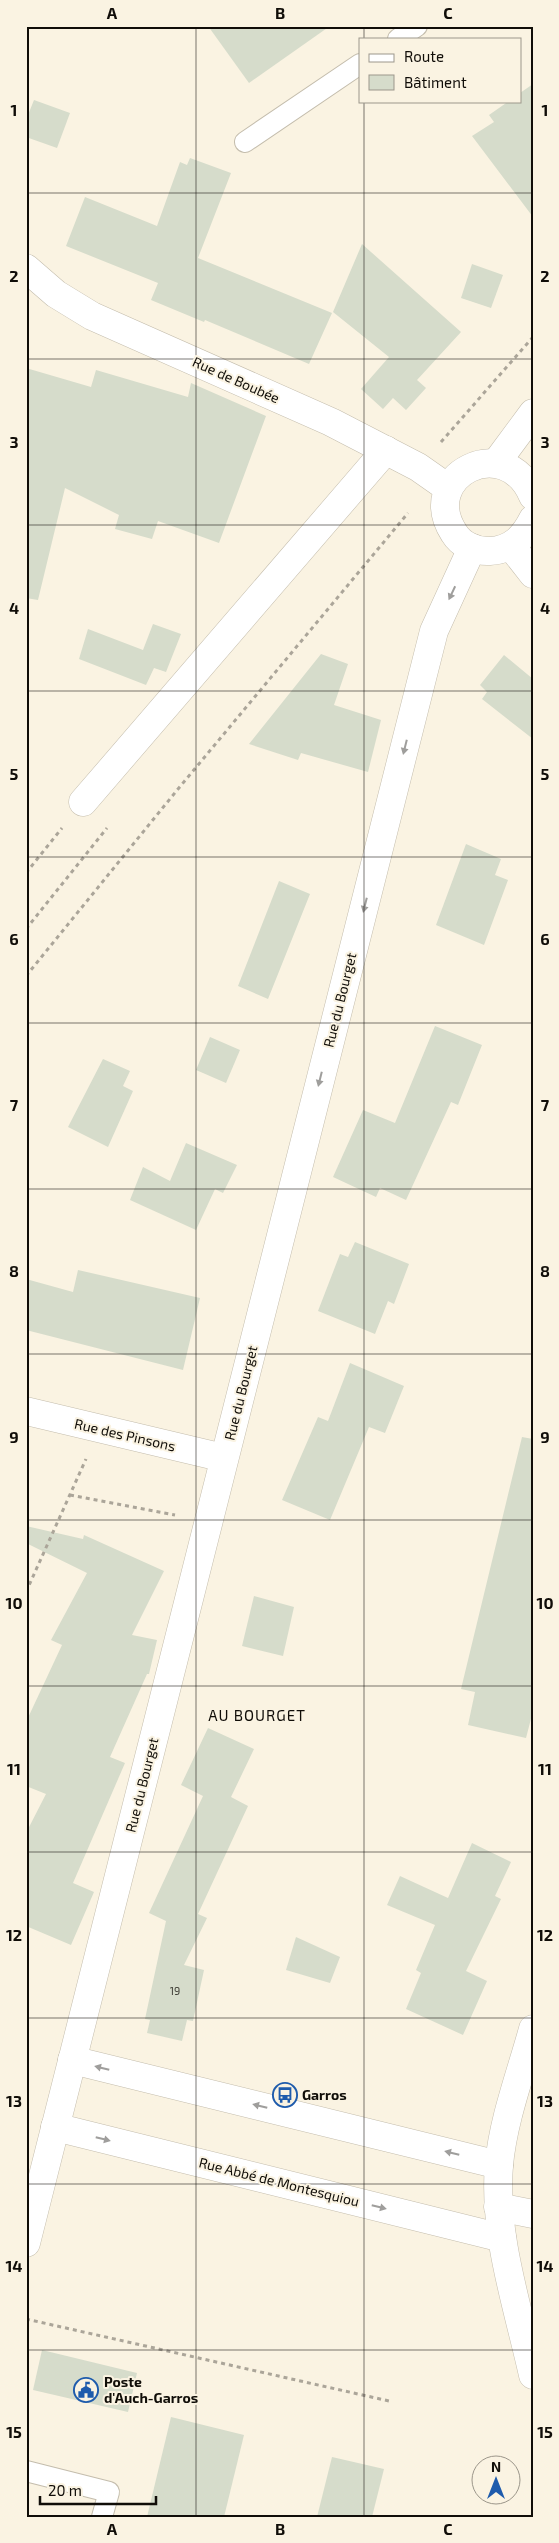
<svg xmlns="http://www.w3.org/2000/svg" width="559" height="2543" font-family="'Exo 2',sans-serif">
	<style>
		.building { fill: #d6dccb }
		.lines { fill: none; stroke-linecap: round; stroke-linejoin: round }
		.service-casing { stroke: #c4bdad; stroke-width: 22 }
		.minor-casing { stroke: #c4bdad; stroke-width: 29 }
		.tertiary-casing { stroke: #c4bdad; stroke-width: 29 }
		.path { stroke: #aba599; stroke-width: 3; stroke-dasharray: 4 4; stroke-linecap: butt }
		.service { stroke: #fff; stroke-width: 20 }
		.minor { stroke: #fff; stroke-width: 28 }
		.tertiary { stroke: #fff; stroke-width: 28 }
		.oneway { fill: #9f9e9c }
		.grid { fill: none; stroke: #100d08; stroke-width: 1; stroke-opacity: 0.55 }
		.labels { text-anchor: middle; stroke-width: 4; stroke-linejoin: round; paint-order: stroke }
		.number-label { font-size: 11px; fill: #424139 }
		.street-label { font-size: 14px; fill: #100d08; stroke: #faf3e2 }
		.poi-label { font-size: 14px; font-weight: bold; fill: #100d08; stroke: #faf3e2; text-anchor: start }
		.neighbourhood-label { font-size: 15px; letter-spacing: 1px; fill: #100d08; stroke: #faf3e2 }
		.neatline { fill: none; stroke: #100d08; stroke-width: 2 }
		.grid-label { font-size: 16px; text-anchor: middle; font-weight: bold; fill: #100d08 }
	</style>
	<rect width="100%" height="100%" fill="#faf3e2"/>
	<g class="building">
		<path d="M208,26H330L249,83Z"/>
		<path d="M533,84V217L472,136L494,122L489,115L509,101H520V93Z"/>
		<path d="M34,100L70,113L57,148L26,137V120Z"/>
		<path d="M190,158L231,173L198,258L332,313L309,364L205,320L204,322L151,300L158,283L66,246L85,197L157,226L180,162L187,165Z"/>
		<path d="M362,244L461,332L417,380L426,388L406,410L393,398L383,409L361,389L389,357L333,312Z"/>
		<path d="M472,264L503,275L491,308L461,298Z"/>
		<path d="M26,368L91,387L96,370L188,397L191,383L266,416L219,543L158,521L152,539L115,529L119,515L65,488L38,600L26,598Z"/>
		<path d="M153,624L181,634L166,672L154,668L146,685L79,659L88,629L143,650Z"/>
		<path d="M321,654L348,664L334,705L381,720L368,772L301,753L298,760L249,744Z"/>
		<path d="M504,655L533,679V739L482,699L487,692L480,685Z"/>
		<path d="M466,844L501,859L495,875L508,880L484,945L436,925Z"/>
		<path d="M279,881L310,894L268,999L238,986Z"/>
		<path d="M435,1026L482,1045L458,1105L451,1102L406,1200L380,1188L376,1197L333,1177L363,1110L395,1123Z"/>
		<path d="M210,1037L240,1050L226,1083L196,1070Z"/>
		<path d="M103,1059L130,1071L123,1086L133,1091L108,1147L68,1127Z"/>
		<path d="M186,1143L237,1165L223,1193L215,1189L196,1230L130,1200L143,1167L170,1181Z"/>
		<path d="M355,1242L409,1264L394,1304L388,1301L375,1334L318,1311L340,1254L348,1257Z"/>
		<path d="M78,1270L200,1298L183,1370L26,1330V1279L73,1292Z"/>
		<path d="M350,1363L404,1386L385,1433L369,1427L330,1520L282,1500L318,1417L328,1421Z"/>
		<path d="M522,1437L533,1439V1711L526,1738L468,1725L475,1692L461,1689Z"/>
		<path d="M26,1526L83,1539L84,1535L164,1571L132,1635L157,1640L149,1674H147L110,1757L125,1763L73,1883L94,1892L71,1945L26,1926V1833L46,1794L26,1786V1722L62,1645L51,1640L87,1573L26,1543Z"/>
		<path d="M254,1596L294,1607L283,1656L242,1646Z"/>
		<path d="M208,1728L254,1749L231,1797L248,1806L198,1914L207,1918L184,1965L204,1970L193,2021L187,2020L182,2041L147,2033L150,2020L145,2019L166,1921L149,1913L203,1796L181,1785Z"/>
		<path d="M472,1843L511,1862L495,1896L501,1899L466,1971L487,1981L463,2035L406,2009L421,1973L416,1970L435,1925L387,1905L400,1876L448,1898Z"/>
		<path d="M296,1937L340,1957L330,1983L286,1970Z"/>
		<path d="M42,2350L137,2373L128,2412L33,2390Z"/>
		<path d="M171,2417L244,2435L224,2517H147Z"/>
		<path d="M332,2457L384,2469L372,2517H317Z"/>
	</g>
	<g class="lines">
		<defs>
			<g id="service">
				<path d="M398,39L417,26"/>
				<path d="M245,142L360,64"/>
				<path d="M26,2471L109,2492L102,2517"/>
			</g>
			<g id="minor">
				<path d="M26,268L56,294L92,316L331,422L418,467L448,488"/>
				<path d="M83,802L386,450"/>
				<path d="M26,1411L224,1458"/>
				<path d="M533,2029C521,2073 503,2120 499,2165C493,2235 518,2307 533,2375"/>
				<path d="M72,2060L499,2165"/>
				<path d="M55,2127L502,2238"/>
				<path d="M498,2207L533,2214"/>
				<path d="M26,2243L434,631L472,548"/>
			</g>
			<g id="tertiary">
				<path d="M496,463L533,413"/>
				<path d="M533,496C505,430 417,476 454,533C461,545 477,552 490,551C512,550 524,537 533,519"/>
				<path d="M511,546L533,574"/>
			</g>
		</defs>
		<use href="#service" class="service-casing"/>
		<use href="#minor" class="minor-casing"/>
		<use href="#tertiary" class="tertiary-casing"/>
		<g class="path">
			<path d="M441,442L533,337"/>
			<path d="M26,873L62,828"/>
			<path d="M26,929L107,828"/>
			<path d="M26,976L178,789L408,513"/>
			<path d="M70,1495L175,1515"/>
			<path d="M26,1592L86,1459"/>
			<path d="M26,2319L389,2401"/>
		</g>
		<use href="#service" class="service"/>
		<use href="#minor" class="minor"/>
		<use href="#tertiary" class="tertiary"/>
	</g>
	<defs><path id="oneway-solid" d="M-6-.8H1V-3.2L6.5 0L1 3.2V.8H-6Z" transform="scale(1.25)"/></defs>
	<g class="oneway">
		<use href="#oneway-solid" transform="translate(452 593) rotate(115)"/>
		<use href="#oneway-solid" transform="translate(405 747) rotate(104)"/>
		<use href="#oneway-solid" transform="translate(365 905) rotate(104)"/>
		<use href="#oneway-solid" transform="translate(320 1079) rotate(104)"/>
		<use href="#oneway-solid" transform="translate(102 2068) rotate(-166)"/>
		<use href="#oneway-solid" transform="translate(260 2106) rotate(-166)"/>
		<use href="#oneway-solid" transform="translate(103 2139) rotate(14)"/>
		<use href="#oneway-solid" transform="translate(452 2153) rotate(-166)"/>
		<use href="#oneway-solid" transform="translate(379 2207) rotate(14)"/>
	</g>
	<path class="grid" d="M196,26V2517M364,26V39M364,101V2517M26,193H533M26,359H533M26,525H533M26,691H533M26,857H533M26,1023H533M26,1189H533M26,1354H533M26,1520H533M26,1686H533M26,1852H533M26,2018H533M26,2184H533M26,2350H533"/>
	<defs>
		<symbol id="bus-ring" viewBox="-11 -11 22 22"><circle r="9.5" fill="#faf3e2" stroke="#1e5bac" stroke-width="1.5"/><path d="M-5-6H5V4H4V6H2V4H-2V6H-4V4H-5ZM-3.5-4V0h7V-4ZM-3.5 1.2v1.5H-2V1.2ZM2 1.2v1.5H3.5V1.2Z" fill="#1e5bac"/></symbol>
		<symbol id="civic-ring" viewBox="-11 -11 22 22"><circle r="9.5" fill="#faf3e2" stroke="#1e5bac" stroke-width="1.5"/><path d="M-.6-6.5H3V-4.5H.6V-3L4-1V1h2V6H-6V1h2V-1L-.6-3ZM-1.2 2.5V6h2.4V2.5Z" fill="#1e5bac"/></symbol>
	</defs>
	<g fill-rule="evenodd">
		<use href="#bus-ring" x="271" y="2081" width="28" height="28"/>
		<use href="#civic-ring" x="72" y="2376" width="28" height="28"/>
	</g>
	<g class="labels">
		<g class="number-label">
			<text x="175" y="1995">19</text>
		</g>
		<g class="street-label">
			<text transform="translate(236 380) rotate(24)" y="5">Rue de Boubée</text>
			<text transform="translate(340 1000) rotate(-76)" y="5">Rue du Bourget</text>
			<text transform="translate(241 1393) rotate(-76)" y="5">Rue du Bourget</text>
			<text transform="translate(125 1435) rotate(13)" y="5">Rue des Pinsons</text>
			<text transform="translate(142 1785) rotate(-76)" y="5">Rue du Bourget</text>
			<text transform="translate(279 2182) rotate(14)" y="5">Rue Abbé de Montesquiou</text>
		</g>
		<g class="poi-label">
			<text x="302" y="2100">Garros</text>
			<text x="104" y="2387">Poste<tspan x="104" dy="16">d'Auch-Garros</tspan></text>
		</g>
		<g class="neighbourhood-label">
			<text x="257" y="1721">AU BOURGET</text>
		</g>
	</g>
	<rect width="559" height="2543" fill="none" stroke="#faf3e2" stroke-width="55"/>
	<rect x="359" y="38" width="162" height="65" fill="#faf3e2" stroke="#9c978b"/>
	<rect x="369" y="54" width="25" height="8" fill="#ffffff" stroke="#9c978b"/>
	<text x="404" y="62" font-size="15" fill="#100d08">Route</text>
	<rect x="369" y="75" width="25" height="15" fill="#d6dccb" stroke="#9c978b"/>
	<text x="404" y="88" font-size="15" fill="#100d08">Bâtiment</text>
	<g transform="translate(496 2480)"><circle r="24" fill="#faf3e2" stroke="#9c978b"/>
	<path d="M0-4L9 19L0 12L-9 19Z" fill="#1e5bac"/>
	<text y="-8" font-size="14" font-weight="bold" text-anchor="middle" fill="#100d08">N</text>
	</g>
	<path d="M40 2496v8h116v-8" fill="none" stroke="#100d08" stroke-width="2.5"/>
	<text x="48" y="2496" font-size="15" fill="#100d08" stroke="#faf3e2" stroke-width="4" paint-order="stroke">20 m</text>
	<rect x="28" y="28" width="504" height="2488" class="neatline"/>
	<g class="grid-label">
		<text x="112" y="19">A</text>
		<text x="280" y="19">B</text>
		<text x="448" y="19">C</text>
		<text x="14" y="116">1</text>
		<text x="545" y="116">1</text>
		<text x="14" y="282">2</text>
		<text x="545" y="282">2</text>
		<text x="14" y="448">3</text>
		<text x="545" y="448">3</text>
		<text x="14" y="614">4</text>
		<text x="545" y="614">4</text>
		<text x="14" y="780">5</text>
		<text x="545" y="780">5</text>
		<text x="14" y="945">6</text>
		<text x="545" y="945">6</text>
		<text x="14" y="1111">7</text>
		<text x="545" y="1111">7</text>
		<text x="14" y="1277">8</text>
		<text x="545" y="1277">8</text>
		<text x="14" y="1443">9</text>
		<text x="545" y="1443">9</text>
		<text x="14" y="1609">10</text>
		<text x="545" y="1609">10</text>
		<text x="14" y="1775">11</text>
		<text x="545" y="1775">11</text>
		<text x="14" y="1941">12</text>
		<text x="545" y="1941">12</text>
		<text x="14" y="2107">13</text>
		<text x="545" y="2107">13</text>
		<text x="14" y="2272">14</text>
		<text x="545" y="2272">14</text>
		<text x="14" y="2438">15</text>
		<text x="545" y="2438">15</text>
		<text x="112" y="2535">A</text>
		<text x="280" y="2535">B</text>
		<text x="448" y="2535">C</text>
	</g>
</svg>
